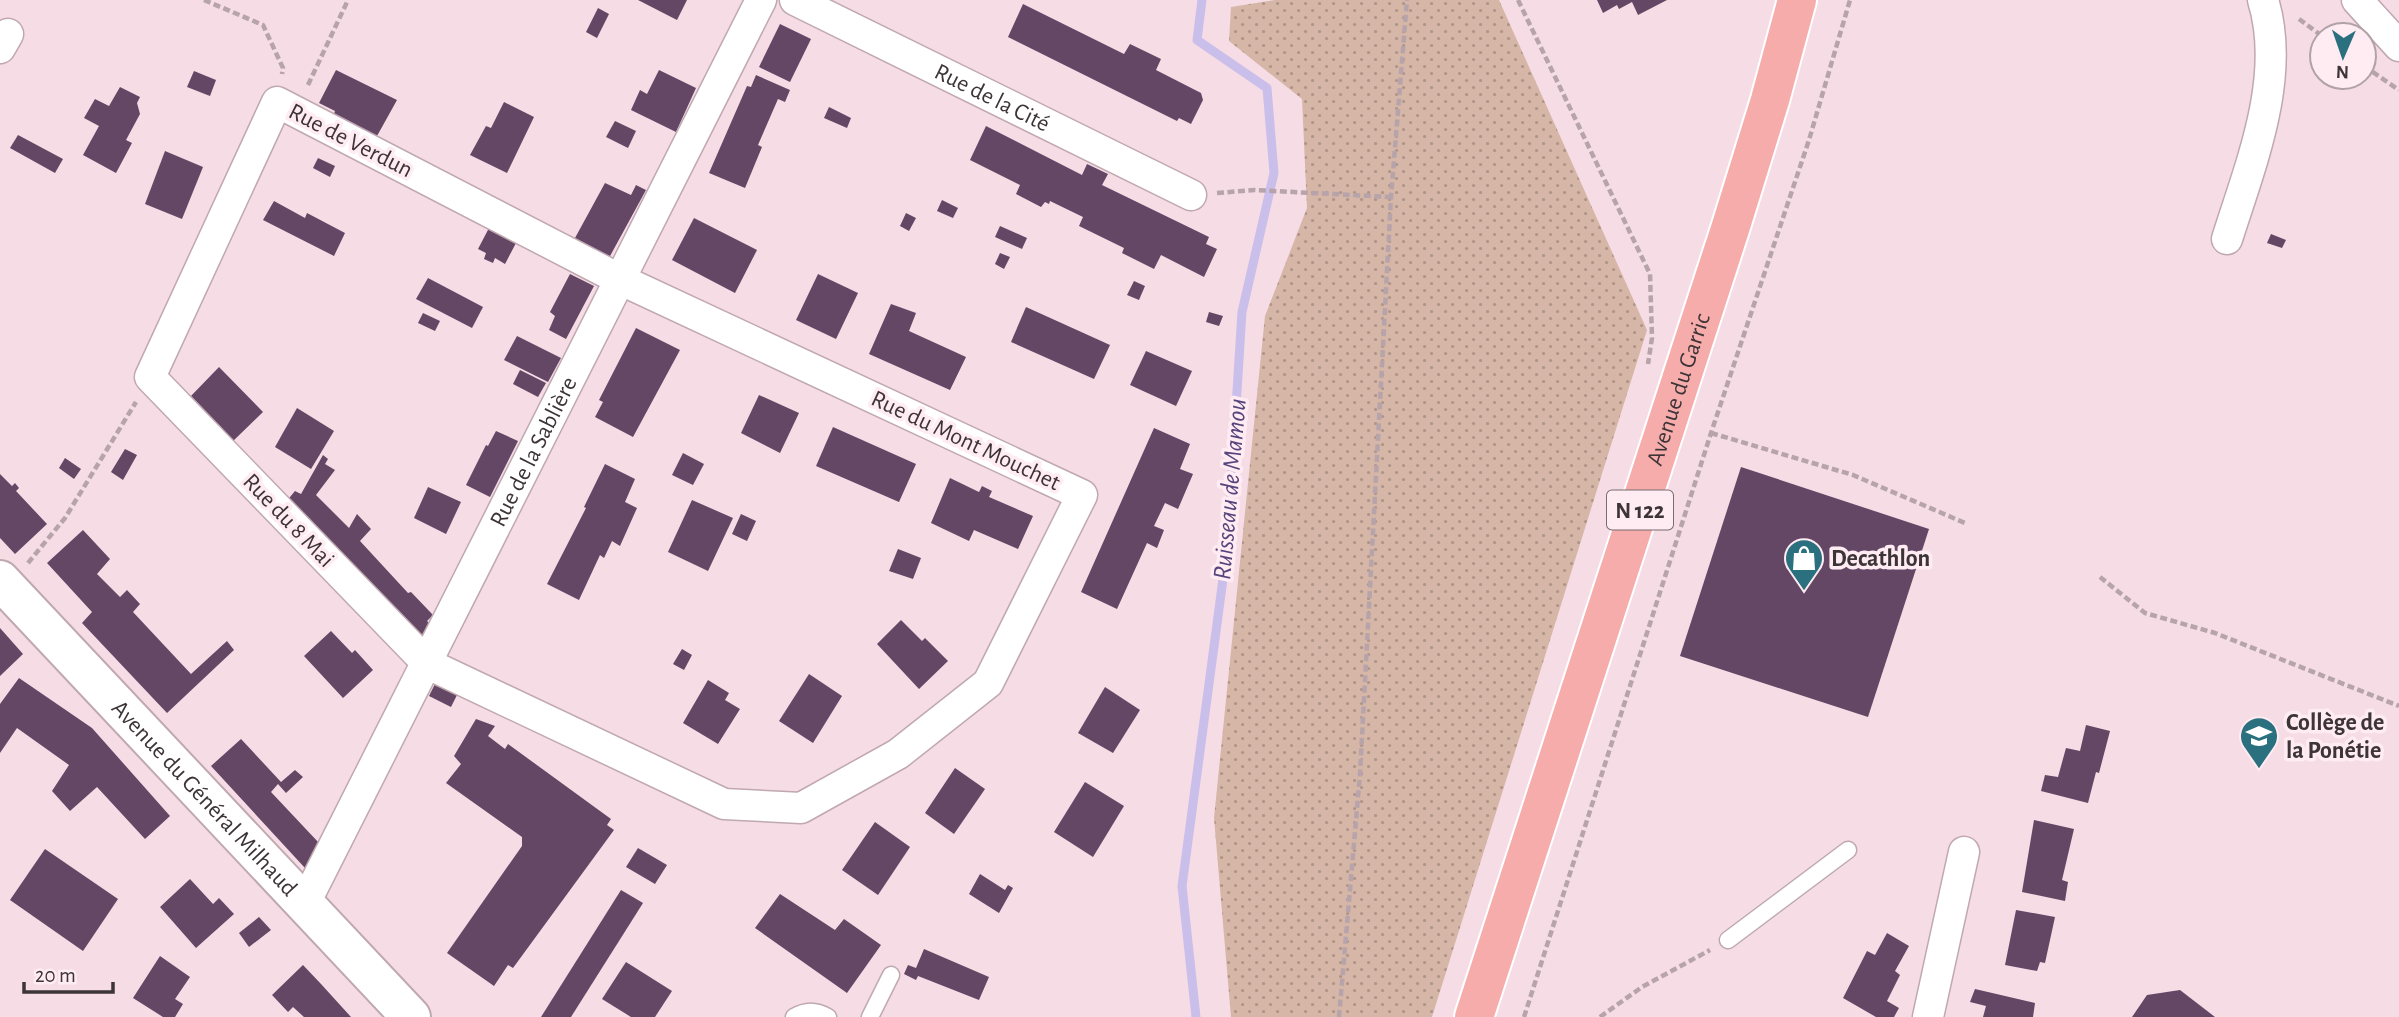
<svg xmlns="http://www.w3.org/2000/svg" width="2399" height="1017" font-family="'Alegreya Sans',sans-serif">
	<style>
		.park { fill: url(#park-dots) }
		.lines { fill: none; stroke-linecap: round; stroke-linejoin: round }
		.stream { stroke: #cabeea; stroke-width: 9 }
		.building { fill: #644665 }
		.service-casing { stroke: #c0a8b1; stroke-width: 19 }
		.minor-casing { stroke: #c0a8b1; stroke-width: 33 }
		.secondary-casing { stroke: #c0a8b1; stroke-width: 42 }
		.primary-casing { stroke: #fff; stroke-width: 42 }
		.path { stroke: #b7a4ab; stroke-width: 4.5; stroke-dasharray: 7 3.5; stroke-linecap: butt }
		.service { stroke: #fff; stroke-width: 16 }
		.minor { stroke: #fff; stroke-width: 30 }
		.secondary { stroke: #fff; stroke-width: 38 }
		.primary { stroke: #f7acac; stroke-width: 38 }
		.labels { text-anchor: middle; stroke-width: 7; stroke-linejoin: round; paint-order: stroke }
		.shield { fill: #ffebf2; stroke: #776b6f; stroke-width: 2 }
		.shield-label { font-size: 23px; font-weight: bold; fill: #3d3437 }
		.street-label { font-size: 24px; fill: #3d3437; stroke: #ffebf2 }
		.poi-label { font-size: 24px; font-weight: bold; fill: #3d3437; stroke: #ffebf2; text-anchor: start }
		.water-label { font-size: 26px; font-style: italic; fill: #56447c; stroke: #ffebf2 }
	</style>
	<defs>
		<pattern id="park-dots" width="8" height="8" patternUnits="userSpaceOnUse" patternTransform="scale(1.75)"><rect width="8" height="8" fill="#d6b6a6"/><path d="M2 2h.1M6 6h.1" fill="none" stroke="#af9588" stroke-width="1.8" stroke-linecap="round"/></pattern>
	</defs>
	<rect width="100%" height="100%" fill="#f5dce5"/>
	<path class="park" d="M1275,0H1499L1647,330L1432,1017H1231L1214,818L1265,316L1307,208L1302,99L1229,41L1231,7Z"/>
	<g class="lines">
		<path class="stream" d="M1196,1017L1182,886L1227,549L1242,312L1274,173L1267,88L1197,40L1202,0"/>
	</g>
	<g class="building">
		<path d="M638,0H687L677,20Z"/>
		<path d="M1597,0H1667L1638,15L1632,2L1619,9L1617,5L1603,13Z"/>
		<path d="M1023,4L1124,54L1130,44L1161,59L1156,70L1201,93L1203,100L1191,124L1179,118L1177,121L1008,37Z"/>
		<path d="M598,8L609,14L597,38L586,32Z"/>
		<path d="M780,24L811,39L790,82L759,67Z"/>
		<path d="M336,70L397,100L377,136L334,114L335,111L319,103Z"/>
		<path d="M659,70L696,88L676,132L631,110L640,90L647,94Z"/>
		<path d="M194,71L216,80L210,96L187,87Z"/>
		<path d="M756,75L790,90L785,102L778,99L758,145L762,147L745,188L709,173L747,86L751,87Z"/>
		<path d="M120,87L140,97L137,103L140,114L126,140L132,143L116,173L83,155L99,126L84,118L95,99L109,106Z"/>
		<path d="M504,102L534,117L507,173L470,155L486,126L491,128Z"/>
		<path d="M829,107L851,118L847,128L824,118Z"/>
		<path d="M615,121L636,131L628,148L606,137Z"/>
		<path d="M986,126L1082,175L1087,164L1108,174L1102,185L1209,237L1206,244L1217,249L1204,277L1161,255L1154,269L1122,253L1124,248L1079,226L1083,217L1050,201L1049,204L1045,202L1041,207L1016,194L1020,185L970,160Z"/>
		<path d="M18,135L63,159L55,173L10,148Z"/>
		<path d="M165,151L203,167L182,219L145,204Z"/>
		<path d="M318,158L335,166L330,177L313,168Z"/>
		<path d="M605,183L631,195L636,185L646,190L609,258L575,238Z"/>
		<path d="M942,200L958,208L953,218L937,211Z"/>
		<path d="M274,201L305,218L307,213L345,233L334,256L263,220Z"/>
		<path d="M906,213L916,218L909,231L900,226Z"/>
		<path d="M694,218L757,250L735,293L672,260Z"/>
		<path d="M1000,226L1027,238L1022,249L995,237Z"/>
		<path d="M489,228L516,243L505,264L495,258L493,263L484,259L486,253L478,249Z"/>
		<path d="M2271,234L2286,240L2282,248L2267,243Z"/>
		<path d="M1000,253L1010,257L1004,269L995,264Z"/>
		<path d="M570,274L594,286L566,339L549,330L555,316L550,312Z"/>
		<path d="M818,274L858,293L836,339L796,320Z"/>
		<path d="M428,278L483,307L472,328L416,299Z"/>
		<path d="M1134,281L1145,286L1139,300L1127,295Z"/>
		<path d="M891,304L916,313L909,331L966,357L950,390L869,354Z"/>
		<path d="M1026,307L1110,345L1094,379L1011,342Z"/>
		<path d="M1209,312L1223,316L1219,326L1206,322Z"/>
		<path d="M423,313L440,321L435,331L418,323Z"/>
		<path d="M636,328L680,350L633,437L595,417L603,402L599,400Z"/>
		<path d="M517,336L561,358L548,382L504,360Z"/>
		<path d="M1146,351L1192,371L1176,406L1130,385Z"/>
		<path d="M219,367L263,412L230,444L218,431L222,428L191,396Z"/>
		<path d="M520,370L546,383L538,397L513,384Z"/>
		<path d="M759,395L799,413L780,453L741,433Z"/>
		<path d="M297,408L334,431L311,469L275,447Z"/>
		<path d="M833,427L916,464L899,502L816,466Z"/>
		<path d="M1154,428L1190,444L1180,469L1193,474L1178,509L1165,503L1154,526L1164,530L1157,548L1147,543L1117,609L1081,592Z"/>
		<path d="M496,431L518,441L490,497L466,485L486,445L488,446Z"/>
		<path d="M125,449L137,455L123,480L111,472Z"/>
		<path d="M683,453L704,464L693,485L672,475Z"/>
		<path d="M323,455L328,459L325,464L335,470L316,495L349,528L357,514L371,529L360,541L408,593L411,592L433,615L427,621L429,623L419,640L285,503L295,491L301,494Z"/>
		<path d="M65,458L81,469L74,479L59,468Z"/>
		<path d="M605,464L635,479L625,502L637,508L620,546L612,541L604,558L600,555L579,600L547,584L586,508L584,507Z"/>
		<path d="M1741,467L1929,529L1868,717L1680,656Z"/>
		<path d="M0,474L12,486L15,483L19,488L16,491L47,524L15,554L0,538Z"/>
		<path d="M950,478L979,492L982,486L992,491L989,497L1033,516L1018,549L974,530L969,541L931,523Z"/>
		<path d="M428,487L461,502L446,534L414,518Z"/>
		<path d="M692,500L733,518L708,571L668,552Z"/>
		<path d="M741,514L756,521L747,541L732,534Z"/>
		<path d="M83,530L110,559L97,574L120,597L127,590L140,604L133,612L191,674L227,641L234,650L167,713L82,623L92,612L47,563Z"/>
		<path d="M898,549L921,558L913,579L889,571Z"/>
		<path d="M901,620L922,641L925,638L948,661L919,689L877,644Z"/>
		<path d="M0,628L23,654L0,676Z"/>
		<path d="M331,631L352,653L355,650L373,670L343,698L304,656Z"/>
		<path d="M682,649L692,655L684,670L673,664Z"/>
		<path d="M809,674L842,696L813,743L779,721Z"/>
		<path d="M19,678L92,728L170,816L145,839L97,787L70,811L52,791L69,765L17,728L0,753V704Z"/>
		<path d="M708,680L729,693L725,700L740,709L718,744L683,723Z"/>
		<path d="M436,682L458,693L451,707L429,696Z"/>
		<path d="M1105,687L1140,710L1113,753L1078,733Z"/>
		<path d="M476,719L495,726L488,736L505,749L508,744L611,819L607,825L614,830L513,968L508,965L494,986L447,953L522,846V837L446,783L461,764L454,756Z"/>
		<path d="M2086,725L2110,731L2099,773L2096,772L2088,803L2041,791L2045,775L2058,777L2066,748L2080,751Z"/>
		<path d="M241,739L281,782L295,770L303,777L286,793L278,784L271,792L319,843L305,868L211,766Z"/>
		<path d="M955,768L985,789L954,834L925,813Z"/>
		<path d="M1085,782L1124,806L1093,857L1054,832Z"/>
		<path d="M2034,820L2074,829L2062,880L2068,882L2065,901L2022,892Z"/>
		<path d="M875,822L910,847L878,895L842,870Z"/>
		<path d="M638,848L667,865L655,884L626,867Z"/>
		<path d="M45,849L118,899L83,951L10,900Z"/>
		<path d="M980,874L1005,890L1008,885L1013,888L999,913L969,894Z"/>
		<path d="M190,879L213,904L219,898L234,914L196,948L160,907Z"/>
		<path d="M621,890L643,903L571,1017H541Z"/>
		<path d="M780,894L835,930L844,919L881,945L847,993L755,928Z"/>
		<path d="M2016,910L2055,917L2045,963L2040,962L2037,971L2005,965Z"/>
		<path d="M259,917L271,930L249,947L239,933Z"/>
		<path d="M1887,933L1909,946L1895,971L1900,975L1887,1001L1899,1008L1894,1017H1876L1843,998L1867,951L1875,955Z"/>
		<path d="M924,949L989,977L979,1000L918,976L916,980L904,974L908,965L916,968Z"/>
		<path d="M160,956L190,977L175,999L183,1004L175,1017H163L133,998Z"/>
		<path d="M626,962L672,991L655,1017H631L602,999Z"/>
		<path d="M303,965L321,984L351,1017H304L293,1007L288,1012L272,995Z"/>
		<path d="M1975,989L2035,1003L2033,1017H1983L1986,1006L1970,1002Z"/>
		<path d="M2180,990L2215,1017H2132L2147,995Z"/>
	</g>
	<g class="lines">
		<defs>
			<g id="service">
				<path d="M1728,940L1848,850"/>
				<path d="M794,1017C806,1010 815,1010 828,1017"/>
				<path d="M870,1017L891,975"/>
			</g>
			<g id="minor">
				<path id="s1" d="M795,0L1191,195"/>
				<path d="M2357,0L2399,46"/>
				<path d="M0,48L8,34"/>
				<path d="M277,102L619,279L1082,495L988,683L898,754L801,808L724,804L428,664L150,377Z"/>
				<path d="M2227,239C2250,166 2287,77 2263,0"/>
				<path id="s2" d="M304,905L761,0"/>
				<path d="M1928,1017L1964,852"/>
			</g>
			<g id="secondary">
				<path id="s3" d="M0,580L411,1017"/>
			</g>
			<g id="primary">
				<path id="s4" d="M1474,1017L1731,226L1770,100L1797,0"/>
			</g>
		</defs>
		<use href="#service" class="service-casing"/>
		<use href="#minor" class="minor-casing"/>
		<use href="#secondary" class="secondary-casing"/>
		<use href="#primary" class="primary-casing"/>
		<g class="path">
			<path d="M204,0L263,25L283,68L282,74"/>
			<path d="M1518,0L1650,274L1652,338L1648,364"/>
			<path d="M2299,19L2322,36"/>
			<path d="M2364,66L2399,90"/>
			<path d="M308,85L348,0"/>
			<path d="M1217,193L1254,190L1391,197"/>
			<path d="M1711,433L1853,475L1965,523"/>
			<path d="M28,563L65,518L136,402"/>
			<path d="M2100,577L2145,613L2215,633L2399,706"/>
			<path d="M1339,1017L1360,774L1391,197L1407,0"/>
			<path d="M1524,1017L1711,433L1809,140L1850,0"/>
			<path d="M1600,1017L1642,987L1710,950"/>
		</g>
		<use href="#service" class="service"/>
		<use href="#minor" class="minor"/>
		<use href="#secondary" class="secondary"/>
		<use href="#primary" class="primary"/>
	</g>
	<defs>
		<symbol id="shop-pin" viewBox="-11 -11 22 30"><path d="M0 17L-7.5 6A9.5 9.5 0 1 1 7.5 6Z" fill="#2b707f" stroke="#ffebf2"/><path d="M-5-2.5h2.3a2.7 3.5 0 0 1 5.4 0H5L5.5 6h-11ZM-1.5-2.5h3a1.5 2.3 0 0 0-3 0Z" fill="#fff"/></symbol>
		<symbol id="school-pin" viewBox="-11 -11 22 30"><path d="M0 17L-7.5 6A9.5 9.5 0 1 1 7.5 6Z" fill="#2b707f" stroke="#ffebf2"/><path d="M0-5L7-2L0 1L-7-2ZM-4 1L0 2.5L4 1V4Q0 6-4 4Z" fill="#fff"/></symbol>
	</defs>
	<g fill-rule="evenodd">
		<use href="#shop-pin" x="1782" y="536" width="44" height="60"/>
		<use href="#school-pin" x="2237" y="714" width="44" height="60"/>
	</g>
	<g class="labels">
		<rect class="shield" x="1607" y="490.5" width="66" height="39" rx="5"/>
		<g class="shield-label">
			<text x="1640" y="518">N 122</text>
		</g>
		<g class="street-label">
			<text dy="8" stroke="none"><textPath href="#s1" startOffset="220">Rue de la Cité</textPath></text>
			<text transform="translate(351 140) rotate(27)" y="8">Rue de Verdun</text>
			<text dy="8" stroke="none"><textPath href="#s4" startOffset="660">Avenue du Garric</textPath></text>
			<text transform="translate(966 440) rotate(25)" y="8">Rue du Mont Mouchet</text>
			<text dy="8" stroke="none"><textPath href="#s2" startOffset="508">Rue de la Sablière</textPath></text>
			<text transform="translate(289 520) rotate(46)" y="8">Rue du 8 Mai</text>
			<text dy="8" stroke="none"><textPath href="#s3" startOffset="299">Avenue du Général Milhaud</textPath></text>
		</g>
		<g class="poi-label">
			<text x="1831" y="566">Decathlon</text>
			<text x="2286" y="730">Collège de<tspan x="2286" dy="28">la Ponétie</tspan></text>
		</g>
		<g class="water-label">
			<text transform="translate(1229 489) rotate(-85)" y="9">Ruisseau de Mamou</text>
		</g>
	</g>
	<g transform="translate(2343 56) rotate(182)"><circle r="33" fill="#ffebf2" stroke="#b1a2a7" stroke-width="2"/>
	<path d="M0-5L12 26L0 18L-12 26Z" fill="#2b707f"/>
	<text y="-10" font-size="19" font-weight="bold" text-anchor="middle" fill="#3d3437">N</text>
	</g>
	<path d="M24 982v10h89v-10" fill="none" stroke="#3d3437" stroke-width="3.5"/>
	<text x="35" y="982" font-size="21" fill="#3d3437" stroke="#ffebf2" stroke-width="5" paint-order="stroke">20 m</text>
</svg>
